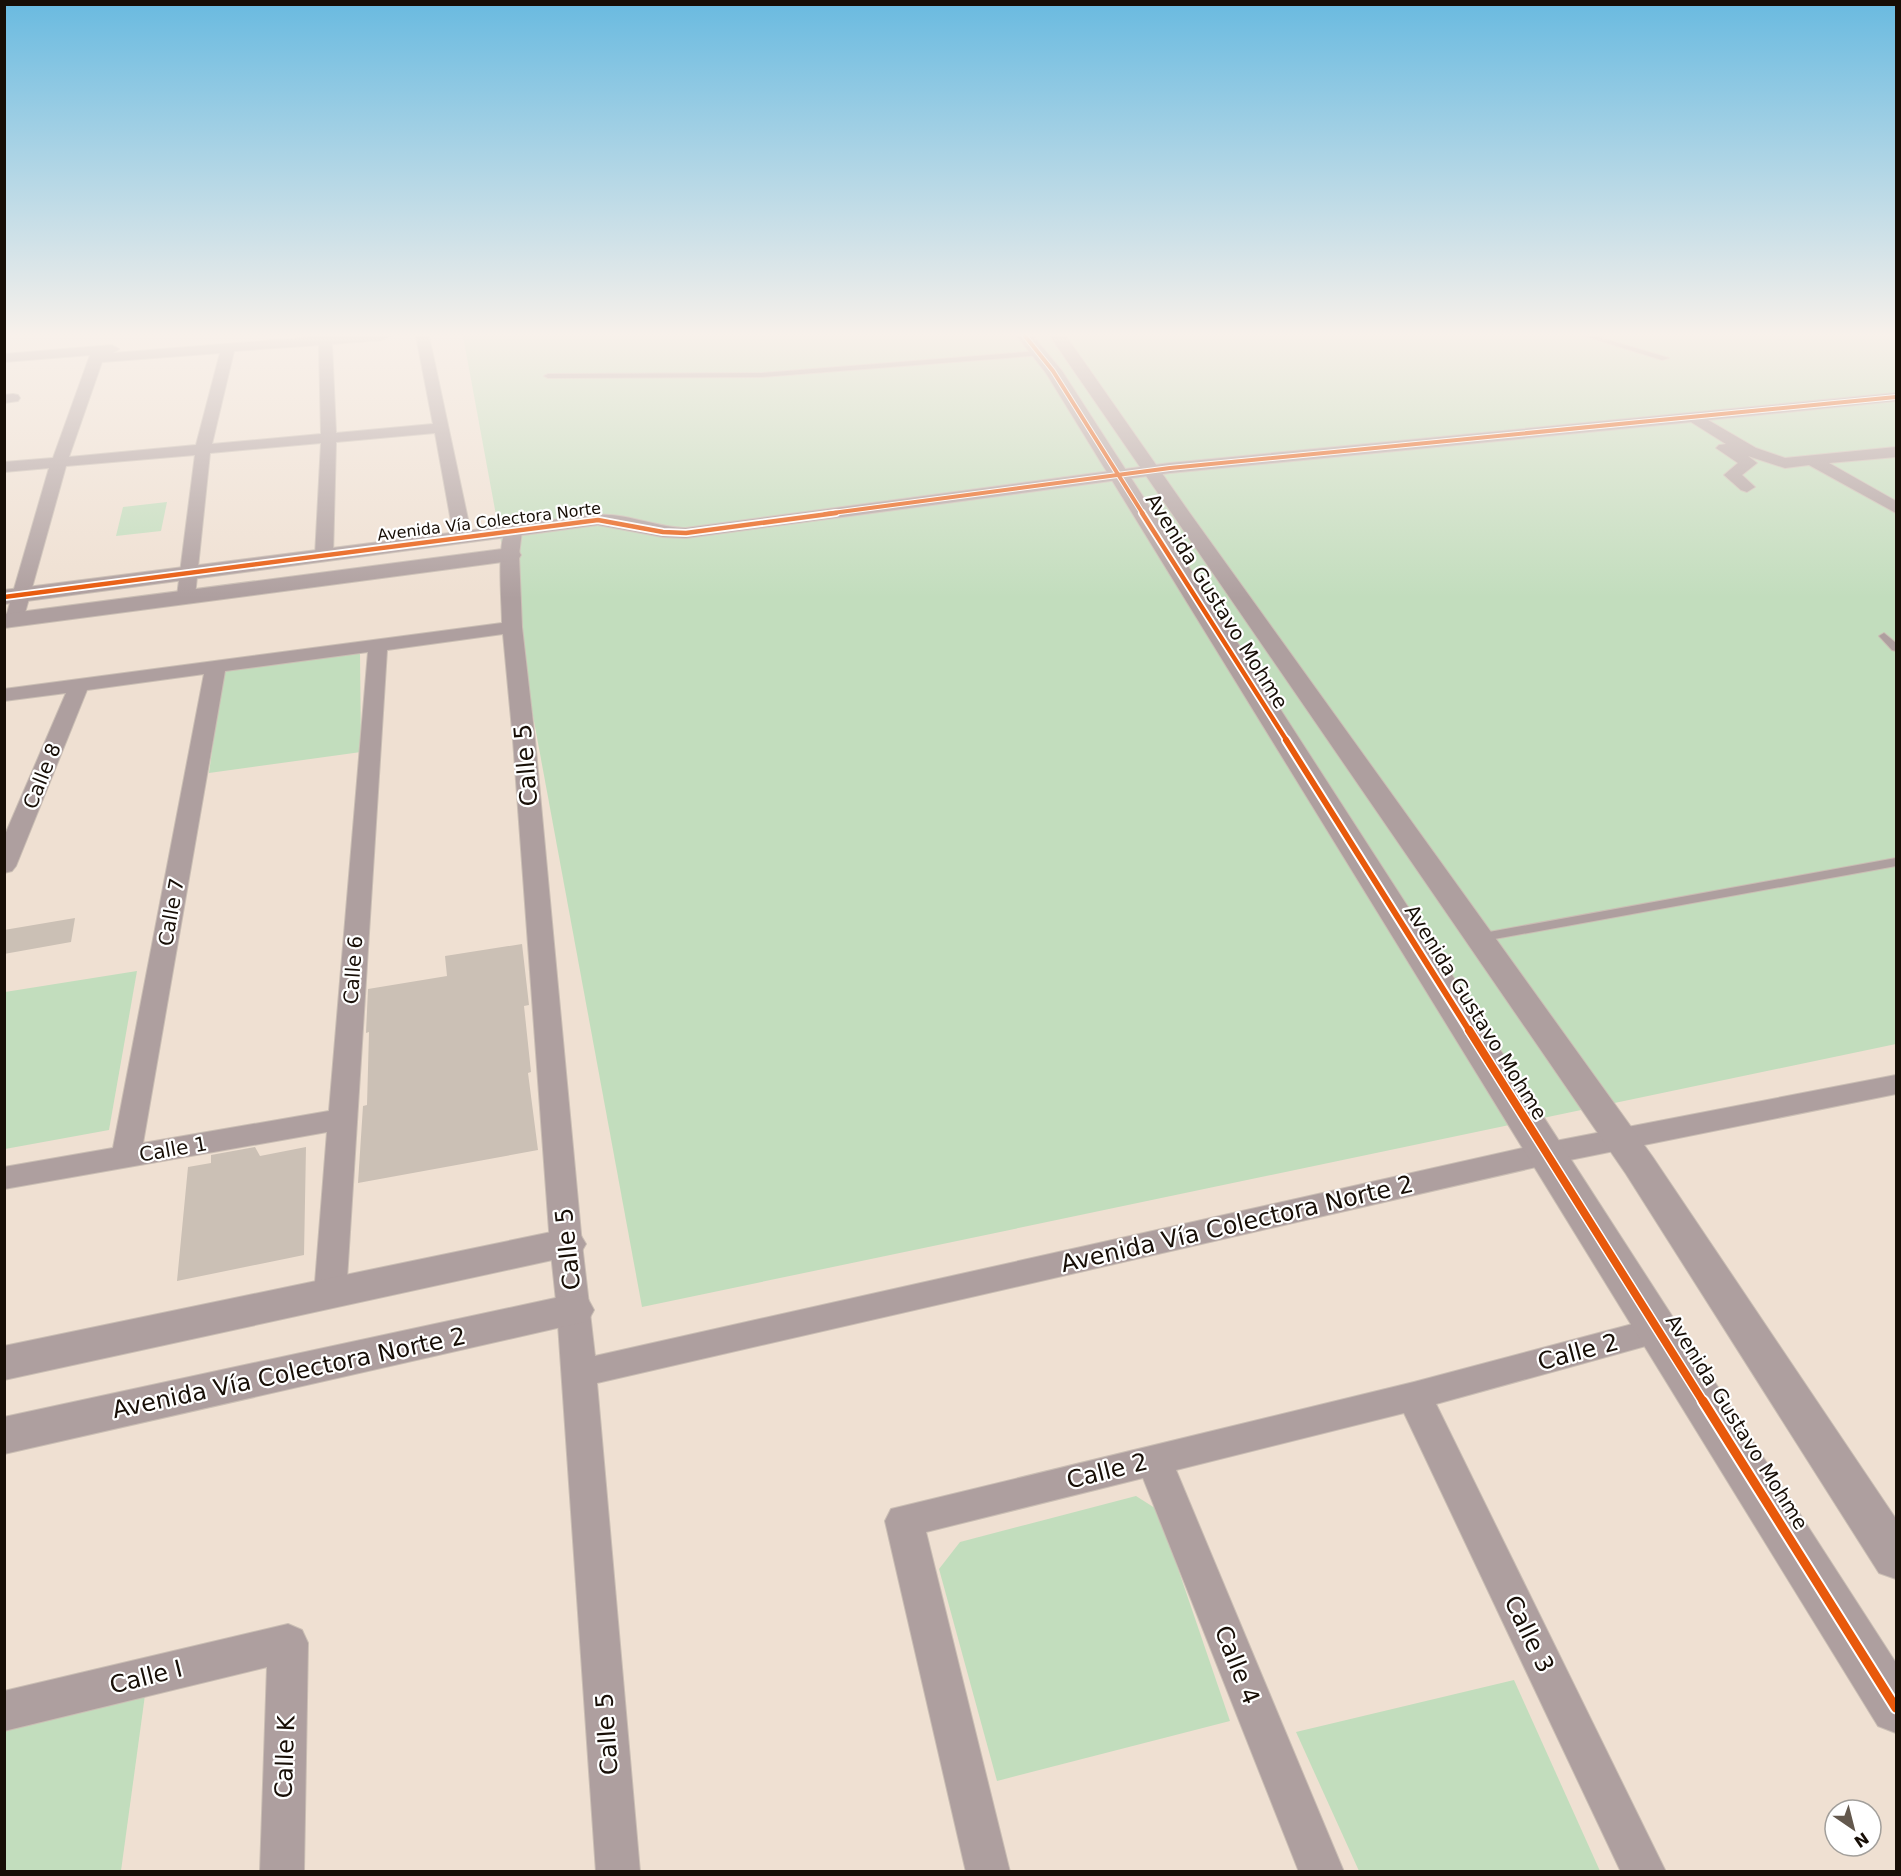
<svg xmlns="http://www.w3.org/2000/svg" width="1901" height="1876" font-family="'DejaVu Sans',sans-serif">
	<style>
		.green { fill: #c2ddbd }
		.building { fill: #cbc0b5 }
		.lines { fill: none; stroke-linecap: round; stroke-linejoin: round }
		.service-casing { stroke: #cabeb4; stroke-width: 2 }
		.minor-casing { stroke: #cabeb4; stroke-width: 2 }
		.tertiary-casing { stroke: #cabeb4; stroke-width: 2 }
		.service { fill: #ae9f9f; fill-rule: evenodd }
		.minor { fill: #ae9f9f; fill-rule: evenodd }
		.tertiary { fill: #ae9f9f; fill-rule: evenodd }
		.cycleway-far4-casing { stroke: #fff; stroke-width: 6 }
		.cycleway-far3-casing { stroke: #fff; stroke-width: 8 }
		.cycleway-far2-casing { stroke: #fff; stroke-width: 10 }
		.cycleway-far1-casing { stroke: #fff; stroke-width: 11 }
		.cycleway-casing { stroke: #fff; stroke-width: 13 }
		.cycleway-far4 { stroke: #e8590c; stroke-width: 4 }
		.cycleway-far3 { stroke: #e8590c; stroke-width: 4.5 }
		.cycleway-far2 { stroke: #e8590c; stroke-width: 6 }
		.cycleway-far1 { stroke: #e8590c; stroke-width: 8 }
		.cycleway { stroke: #e8590c; stroke-width: 9 }
		.labels { text-anchor: middle; stroke-width: 4.5; stroke-linejoin: round; paint-order: stroke }
		.far-street-label { font-size: 16px; fill: #170e06; stroke: #fff }
		.street-label { font-size: 20px; fill: #170e06; stroke: #fff }
		.near-street-label { font-size: 24px; fill: #170e06; stroke: #fff }
	</style>
	<rect width="100%" height="100%" fill="#efe0d2"/>
	<g class="green">
		<path d="M463,336H1896V1044L642,1307Z"/>
		<path d="M167,502L161,531L116,536L123,507Z"/>
		<path d="M360,652L361,752L209,773L223,670Z"/>
		<path d="M137,971L109,1130L5,1149V992Z"/>
		<path d="M1136,1496L1158,1510L1230,1721L997,1781L939,1569L960,1542Z"/>
		<path d="M1514,1680L1600,1871H1359L1296,1732Z"/>
		<path d="M145,1695L121,1871H5L4,1728Z"/>
	</g>
	<g class="building">
		<path d="M75,918L71,942L4,954V930Z"/>
		<path d="M522,944L529,1005L524,1006L531,1072L528,1073L538,1150L358,1183L363,1106L367,1105L369,1032L366,1033L368,989L447,976L445,956Z"/>
		<path d="M255,1147L260,1156L306,1147L304,1255L177,1281L188,1167L211,1163V1155Z"/>
	</g>
	<g class="lines">
		<defs>
			<g id="service">
				<path d="M1585,336H1595L1669,358L1662,360Z"/>
				<path d="M1039,351H1042V355L762,377L548,378L544,376L548,374L762,373Z"/>
				<path d="M1884,633L1896,643V651L1892,650L1879,636Z"/>
				<path d="M1896,858V866L1478,942L1471,938L1478,934Z"/>
			</g>
			<g id="minor">
				<path d="M325,336H390L383,340L332,344L336,433L433,424L416,336H429L472,538L469,542H457L454,538L435,433L336,442L333,556L330,560H318L315,556L321,443L210,453L195,596L193,600H179L177,596L195,455L66,466L23,620L21,624H7L5,620L49,468L4,472V462L53,458L90,355L4,362V354L112,345L119,349L113,353ZM319,345L321,434L212,444L234,351ZM220,353L196,445L69,457L102,362Z"/>
				<path d="M1896,393V401L1708,420L1756,448L1785,458L1896,447V457L1829,463L1896,501V513L1809,465L1785,468L1748,456L1757,463L1742,475L1755,487L1747,492L1741,490L1724,475L1738,463L1716,448L1719,445L1726,444L1691,422L1170,473L686,538L663,537L598,525L592,524L590,520L592,516C619,510 657,528 686,528L1170,463Z"/>
				<path d="M13,394L18,395L20,398L18,401L4,403V395Z"/>
				<path d="M513,526L519,527L522,531L519,555L522,627L535,740L582,1244L595,1356L1545,1143L1896,1075V1094L1545,1165L597,1383L640,1872H596L557,1310L550,1244L513,740L503,634L387,650L346,1295L342,1304L330,1308L318,1304L314,1295L327,1132L4,1189V1167L113,1148L204,674L87,690L16,866L12,871L4,873V837L66,693L4,701V689L502,623C502,601 496,544 507,527ZM368,652L329,1111L143,1143L225,671Z"/>
				<path d="M1659,1317L1671,1321L1676,1330L1671,1339L1436,1404L1666,1872H1621L1404,1413L1176,1470L1344,1872H1299L1143,1478L926,1532L1010,1872H966L885,1521L891,1509L1414,1382Z"/>
				<path d="M288,1624L302,1630L308,1643L304,1872H260L267,1667L4,1731V1691Z"/>
			</g>
			<g id="tertiary">
				<path d="M1017,336H1033L1062,371L1896,1663V1733L1878,1726L1046,373Z"/>
				<path d="M1050,336H1066L1189,512L1652,1156L1896,1519V1579L1879,1573L1626,1174Z"/>
				<path d="M598,514L605,516L608,520L605,524L4,604V590Z"/>
				<path d="M510,548L518,550L521,555L518,560L4,628V614Z"/>
				<path d="M566,1229L580,1234L586,1244L580,1254L4,1380V1346Z"/>
				<path d="M574,1294L588,1299L594,1310L588,1321L4,1454V1417Z"/>
			</g>
		</defs>
		<use href="#service" class="service-casing"/>
		<use href="#minor" class="minor-casing"/>
		<use href="#tertiary" class="tertiary-casing"/>
		<use href="#service" class="service"/>
		<use href="#minor" class="minor"/>
		<use href="#tertiary" class="tertiary"/>
		<defs>
			<g id="cycleway-far4">
				<path d="M1025,336L1053,371L1143,514"/>
				<path d="M825,514L1170,468L1896,397"/>
			</g>
			<g id="cycleway-far3">
				<path d="M1142,513L1287,741"/>
				<path d="M4,597L598,520L663,532L686,533L836,513"/>
			</g>
			<path id="cycleway-far2" d="M1286,740L1470,1032"/>
			<path id="cycleway-far1" d="M1469,1030L1704,1403"/>
			<path id="cycleway" d="M1703,1401L1896,1708"/>
		</defs>
		<use href="#cycleway-far4" class="cycleway-far4-casing"/>
		<use href="#cycleway-far3" class="cycleway-far3-casing"/>
		<use href="#cycleway-far2" class="cycleway-far2-casing"/>
		<use href="#cycleway-far1" class="cycleway-far1-casing"/>
		<use href="#cycleway" class="cycleway-casing"/>
		<use href="#cycleway-far4" class="cycleway-far4"/>
		<use href="#cycleway-far3" class="cycleway-far3"/>
		<use href="#cycleway-far2" class="cycleway-far2"/>
		<use href="#cycleway-far1" class="cycleway-far1"/>
		<use href="#cycleway" class="cycleway"/>
	</g>
	<linearGradient id="sky" x2="0" y2="1"><stop stop-color="#69bae0"/><stop offset="0.56" stop-color="#f8f1eb"/><stop offset="1" stop-color="#f8f1eb" stop-opacity="0"/></linearGradient>
	<rect width="1901" height="598" fill="url(#sky)"/>
	<g class="labels">
		<g class="far-street-label">
			<text transform="translate(489 521) rotate(-7)" y="6">Avenida Vía Colectora Norte</text>
		</g>
		<g class="street-label">
			<text transform="translate(1217 601) rotate(58)" y="7">Avenida Gustavo Mohme</text>
			<text transform="translate(42 776) rotate(-68)" y="7">Calle 8</text>
			<text transform="translate(171 912) rotate(-80)" y="7">Calle 7</text>
			<text transform="translate(353 970) rotate(-86)" y="7">Calle 6</text>
			<text transform="translate(1476 1012) rotate(58)" y="7">Avenida Gustavo Mohme</text>
			<text transform="translate(173 1149) rotate(-10)" y="7">Calle 1</text>
			<text transform="translate(1737 1422) rotate(58)" y="7">Avenida Gustavo Mohme</text>
		</g>
		<g class="near-street-label">
			<text transform="translate(526 765) rotate(-95)" y="8">Calle 5</text>
			<text transform="translate(1237 1224) rotate(-13)" y="8">Avenida Vía Colectora Norte 2</text>
			<text transform="translate(568 1249) rotate(-96)" y="8">Calle 5</text>
			<text transform="translate(1578 1352) rotate(-15)" y="8">Calle 2</text>
			<text transform="translate(289 1373) rotate(-12)" y="8">Avenida Vía Colectora Norte 2</text>
			<text transform="translate(1107 1471) rotate(-14)" y="8">Calle 2</text>
			<text transform="translate(1529 1634) rotate(64)" y="8">Calle 3</text>
			<text transform="translate(1237 1665) rotate(68)" y="8">Calle 4</text>
			<text transform="translate(146 1677) rotate(-14)" y="8">Calle I</text>
			<text transform="translate(607 1734) rotate(-94)" y="8">Calle 5</text>
			<text transform="translate(285 1757) rotate(-88)" y="8">Calle K</text>
		</g>
	</g>
	<rect width="1901" height="1876" fill="none" stroke="#170e06" stroke-width="12"/>
	<g transform="translate(1853 1828) rotate(145)"><circle r="28" fill="#ffffff" stroke="#a29f9b" stroke-width="1.5"/>
	<path d="M0-4.5L10 22L0 15L-10 22Z" fill="#63584d"/>
	<text y="-9" font-size="16" font-weight="bold" text-anchor="middle" fill="#170e06">N</text>
	</g>
</svg>
